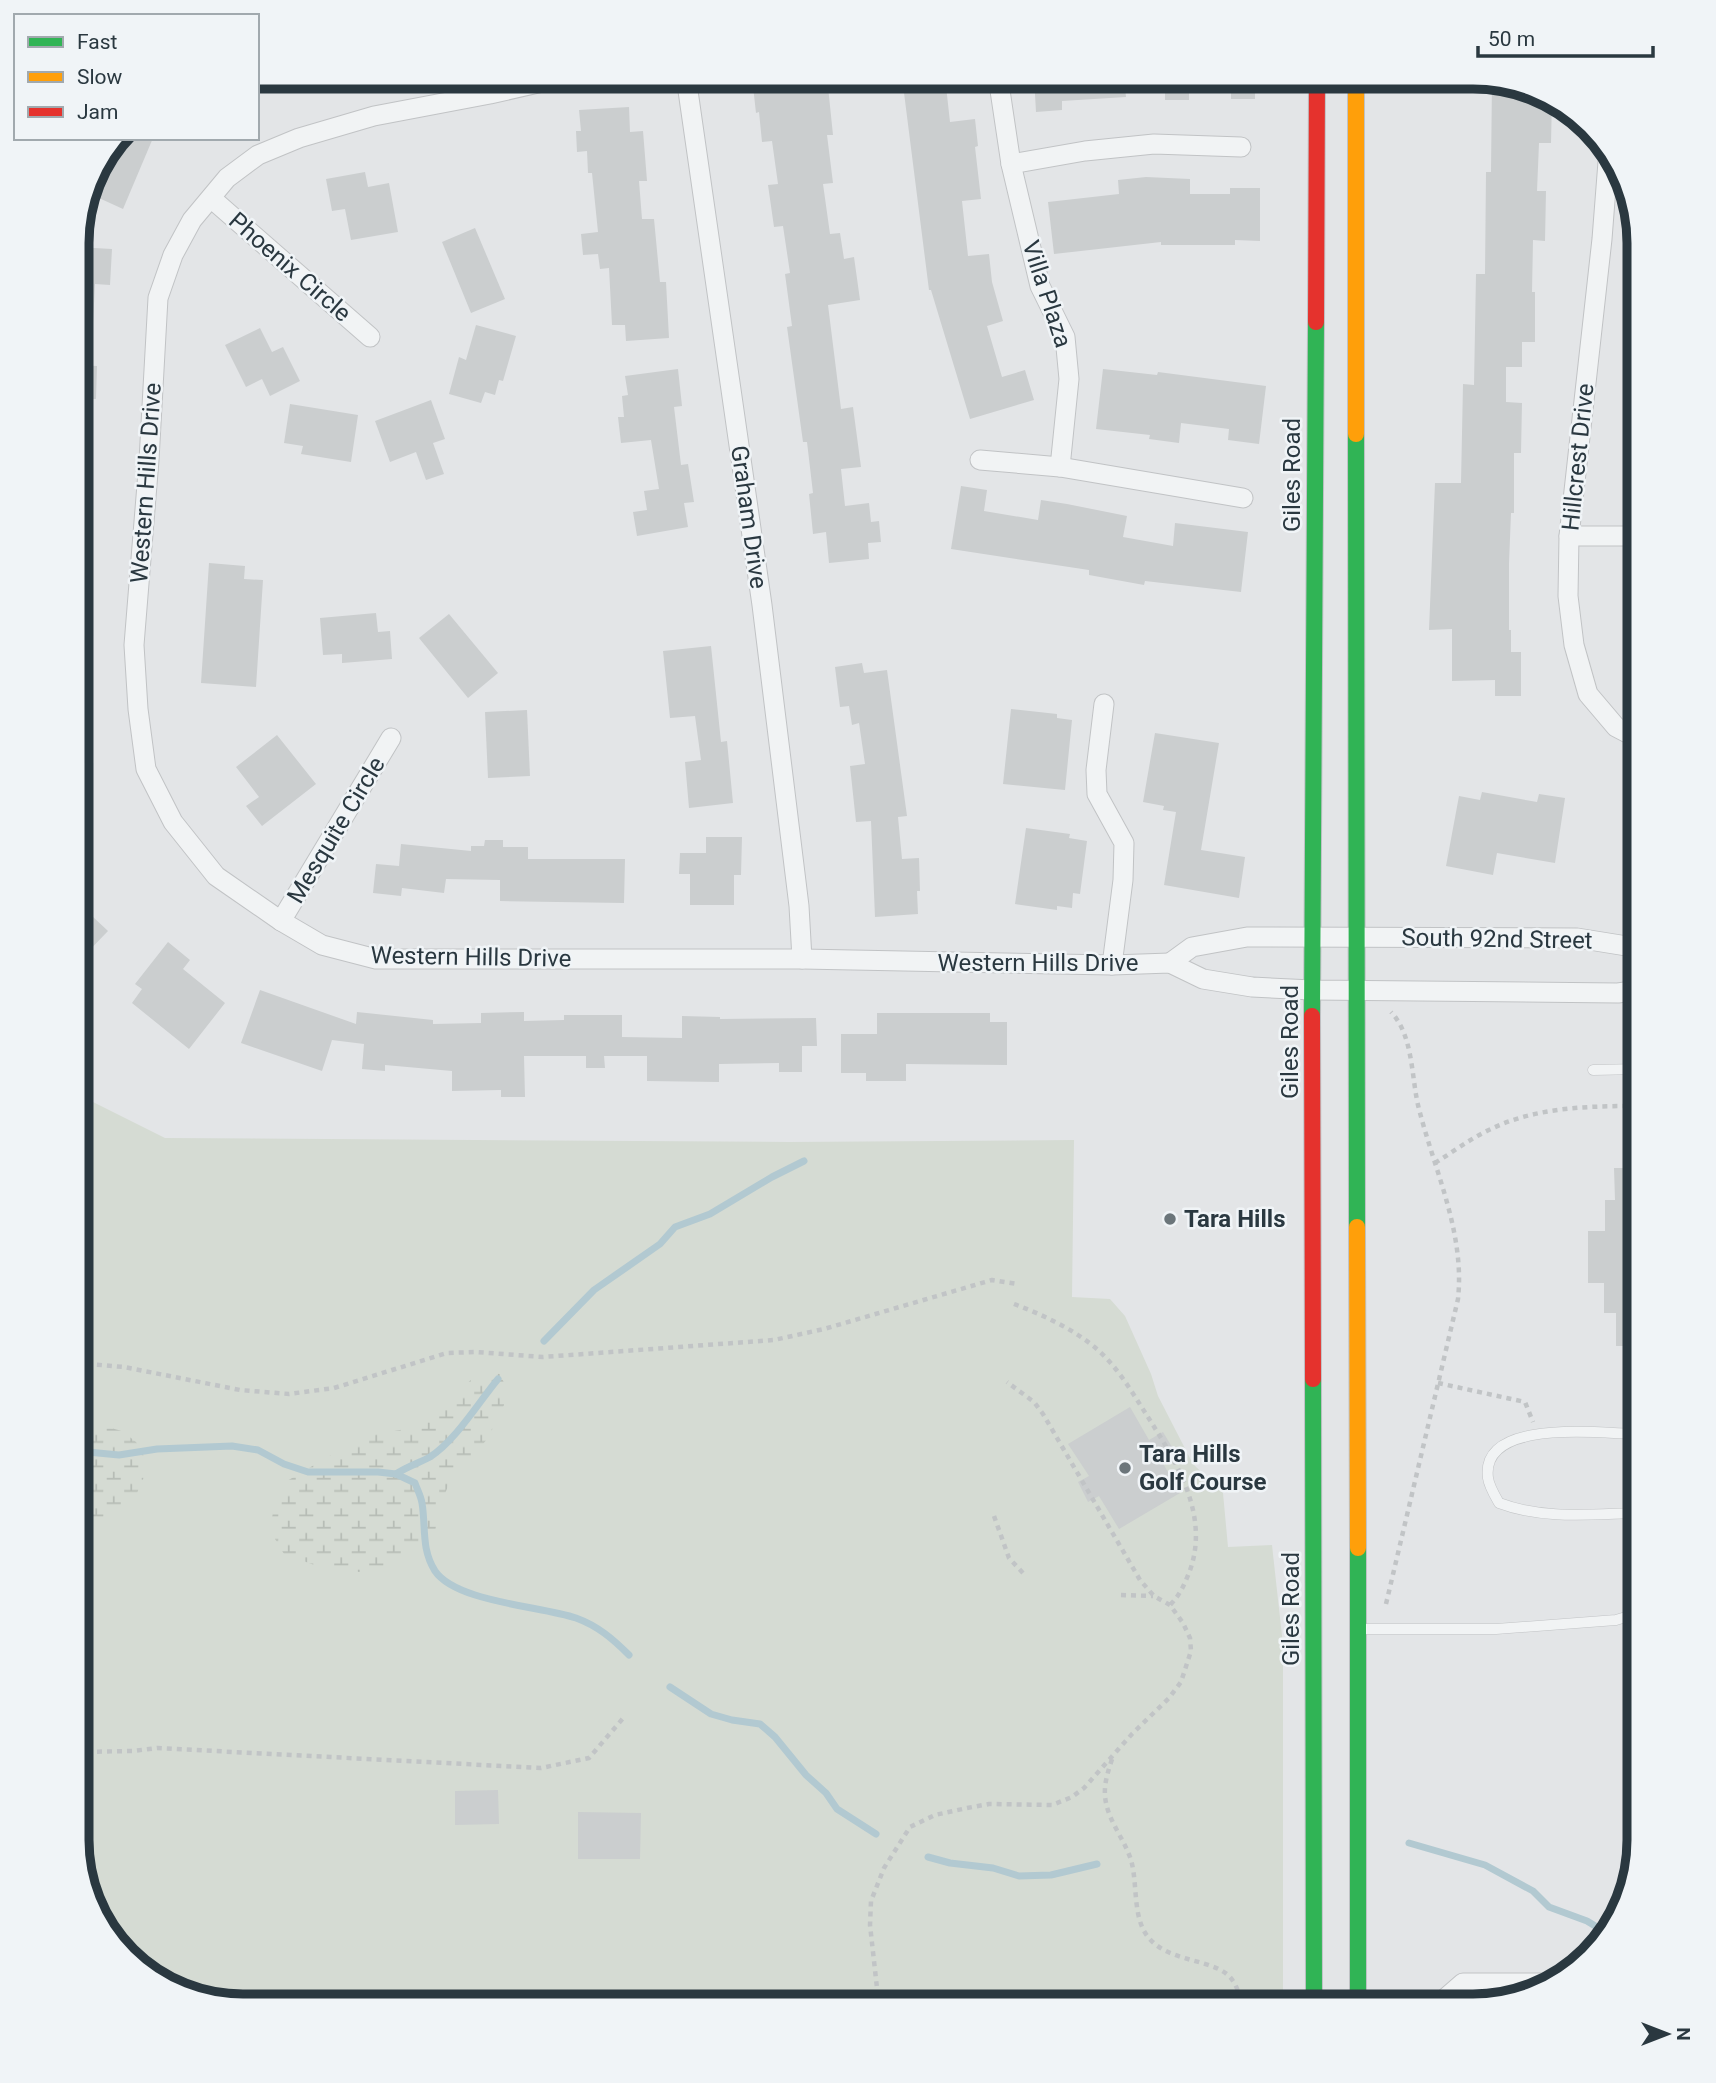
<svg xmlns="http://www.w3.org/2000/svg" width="1716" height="2083" font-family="Roboto,sans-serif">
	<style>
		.green { fill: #d5dbd3 }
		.wetland { fill: url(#wetland-marsh) }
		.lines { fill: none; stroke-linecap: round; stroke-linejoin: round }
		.stream { stroke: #b2c9d1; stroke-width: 7 }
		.building { fill: #cbcecf }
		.lane-casing { stroke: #c1c3c5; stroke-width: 11 }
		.street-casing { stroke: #c1c3c5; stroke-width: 21 }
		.fast-casing { stroke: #bfc2c5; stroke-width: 18 }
		.slow-casing { stroke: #bfc2c5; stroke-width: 18 }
		.jam-casing { stroke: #bfc2c5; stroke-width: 18 }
		.path { stroke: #c1c4c6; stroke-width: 4.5; stroke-dasharray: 5 5; stroke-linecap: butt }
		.lane { stroke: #f1f3f4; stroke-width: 10 }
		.street { stroke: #f1f3f4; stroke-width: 19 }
		.fast { stroke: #30b455; stroke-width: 16 }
		.slow { stroke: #ff9f0a; stroke-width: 16 }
		.jam { stroke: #e5322d; stroke-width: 16 }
		.poi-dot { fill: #6b757a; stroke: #f0f4f7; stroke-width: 2.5 }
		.labels { text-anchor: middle; stroke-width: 5; stroke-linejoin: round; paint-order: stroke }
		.street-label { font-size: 24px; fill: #2a3840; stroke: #f0f4f7 }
		.poi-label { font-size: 24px; font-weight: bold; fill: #2a3840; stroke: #f0f4f7; text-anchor: start }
		.rim { fill: none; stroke: #2a3840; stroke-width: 9 }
	</style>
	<defs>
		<pattern id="wetland-marsh" width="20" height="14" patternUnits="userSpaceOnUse" patternTransform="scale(1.75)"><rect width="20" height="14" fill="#d5dbd3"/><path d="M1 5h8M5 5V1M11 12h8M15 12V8" fill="none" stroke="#b7bdb6"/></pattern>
	</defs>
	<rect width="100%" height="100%" fill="#e3e5e7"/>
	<path class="green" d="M77,1094L165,1138L789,1142L1074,1140L1072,1297L1110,1299L1125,1316L1151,1374L1158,1396L1193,1464L1223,1493L1228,1547L1272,1545L1283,1645V2006H243L169,1989L105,1933L77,1840Z"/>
	<g class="wetland">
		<path d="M487,1372L500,1374L505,1385L504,1405L488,1438L448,1486L439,1509L435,1533L416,1552L395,1564L362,1572L331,1571L284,1554L275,1539L272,1518L276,1496L287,1481L341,1449L376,1434L406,1429L456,1394L474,1377Z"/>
		<path d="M77,1419L122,1431L136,1442L145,1458L146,1466L142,1484L131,1503L115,1516L77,1522Z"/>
	</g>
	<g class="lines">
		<g class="stream">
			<path d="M544,1341L594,1290L660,1244L675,1227L710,1214L772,1177L804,1161"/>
			<path d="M77,1451L119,1455L157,1449L232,1446L258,1450L284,1464L308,1472H378L396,1474L415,1483C417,1489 421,1496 422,1503C426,1527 421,1549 435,1571C456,1602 540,1606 576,1618C598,1626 613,1639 629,1655"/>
			<path d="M396,1474C408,1466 419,1463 430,1457C456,1440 478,1403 498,1379"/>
			<path d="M670,1687L711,1714L732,1720L760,1724L775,1737L806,1775L826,1793L837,1809L876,1834"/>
			<path d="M1409,1843L1485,1865L1533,1891L1549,1907L1587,1921L1605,1932"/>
			<path d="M928,1857L950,1863L993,1868L1019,1876L1051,1875L1097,1864"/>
		</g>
	</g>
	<g class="building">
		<path d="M752,77H827L833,135H827L833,183L823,184L830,234L840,233L844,259L854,257L860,300L828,305L841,409L853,407L861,467L841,469L845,506L869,503L871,522L879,521L881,542L868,543L869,559L829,563L826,532L813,534L809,494L813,493L807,442H803L787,327L792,326L785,274L790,273L783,226L774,227L768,185L778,184L772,141L762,142L759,112L756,113Z"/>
		<path d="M902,77H945L950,122L975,119L978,146L975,147L981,199L962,201L968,256L989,254L992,282L1003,321L987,326L1002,377L1025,370L1034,400L970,419L931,290H929Z"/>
		<path d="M1034,77H1124L1126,97L1062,101V110L1036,112Z"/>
		<rect x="1165" y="77" width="24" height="23"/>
		<rect x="1231" y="77" width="24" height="22"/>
		<path d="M1492,80L1552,98L1551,143H1539L1537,191H1546L1545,241L1533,240L1532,292H1535V342H1522V367H1506V402L1522,403L1521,453H1514V513H1511L1509,563V630H1511V652H1521V696H1495V680L1452,681V629L1429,630L1435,483H1461L1463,384L1474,385L1476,274H1485L1486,172H1491Z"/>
		<path d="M629,107L630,132L643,131L647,181H639L642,219H654L660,282H666L669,338L626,341L625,325H612L609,268L600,269L598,254L583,255L581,234L598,232L592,173H588L587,151L577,152L576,131H581L579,110Z"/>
		<path d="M118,138H153L123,209L88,193L94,170Z"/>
		<path d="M365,172L368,187L389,183L398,232L351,240L345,209L332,211L326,179Z"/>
		<path d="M1146,177L1190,179V194H1230V188H1260V241L1235,240V245H1161V242L1054,254L1048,202L1119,194L1118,180Z"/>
		<path d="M475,228L505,299L471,313L442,242Z"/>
		<path d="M77,247L112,249L110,285L95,284L93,323H77Z"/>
		<path d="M476,325L516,336L503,381L499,380L495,395L485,392L481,403L449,394L459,357L466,360Z"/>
		<path d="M260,328L272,352L283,347L300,381L270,396L262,379L246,387L225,345Z"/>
		<path d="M77,365L97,366L96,399H77Z"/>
		<path d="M678,369L682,406L674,407L681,465L688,464L694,502L684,503L688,527L637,536L633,512L647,510L644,491L659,489L651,440L621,443L618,417H624L622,396L628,395L625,376Z"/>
		<path d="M1103,369L1157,375L1158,372L1266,386L1259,444L1228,440L1229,429L1181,423L1179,443L1149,439L1150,435L1096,429Z"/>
		<path d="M431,400L445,439L433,443L444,474L426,480L416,452L390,462L375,421Z"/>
		<path d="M290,404L358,415L351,462L301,454L303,446L284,443Z"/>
		<path d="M961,486L987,490L984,511L1038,520L1041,500L1067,504L1127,516L1123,537L1173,546L1175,523L1248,532L1241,592L1145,581L1144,585L1089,575V570L951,549Z"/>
		<path d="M209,563L245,566L244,579L263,580L256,687L201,683Z"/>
		<path d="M376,613L378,632L390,631L392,659L342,663V654L323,655L320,618Z"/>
		<path d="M449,614L498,673L468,698L419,638Z"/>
		<path d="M711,646L721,742L727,741L733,803L689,808L685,762L701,760L695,716L670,718L663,651Z"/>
		<path d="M862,663L864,673L887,670L907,816L898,817L902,859L919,858L920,891H917L918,914L875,917L871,821L856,822L850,766L865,764L859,723L852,725L849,706L840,707L835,667Z"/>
		<path d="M1011,709L1057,714V718L1072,720L1065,790L1003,784Z"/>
		<path d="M527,710L530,776L488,778L485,712Z"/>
		<path d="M1155,733L1219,743L1201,850L1245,857L1239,898L1164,885L1176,812L1163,810L1164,806L1143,802Z"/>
		<path d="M277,735L316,784L262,826L246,806L259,797L236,767Z"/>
		<path d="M1482,792L1537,802L1539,794L1565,798L1555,863L1497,853L1493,875L1446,866L1459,796L1480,800Z"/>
		<path d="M1026,828L1070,834L1069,838L1087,841L1080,894L1073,893L1072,908L1057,906V910L1015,904Z"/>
		<path d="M706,837H742L741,875H734V905H690V874H679L680,853H706Z"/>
		<path d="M485,840H503V847H528V859H625L624,903L500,901V880L446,879L444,893L402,888L401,896L373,893L376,864L399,866L401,844L471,851V846H484Z"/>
		<path d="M77,902L108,931L77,963Z"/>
		<path d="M168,942L190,960L183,969L225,1003L189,1049L132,1003L142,989L135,984Z"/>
		<path d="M260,990L356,1024L357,1012L433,1020V1024L481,1023V1013L524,1012V1021L564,1020V1015H622V1037L682,1038V1016L720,1017V1019L816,1018L817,1046H802V1072H779V1063L719,1064V1082L647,1081V1056H604L605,1068H586V1056H524L525,1097H501V1090L452,1091V1071L385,1065V1071L362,1069L364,1044L332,1040L322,1071L241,1043Z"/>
		<path d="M877,1013H990V1022H1007V1065L906,1064V1081H866V1073H841V1034H877Z"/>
		<path d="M1614,1168H1639V1346H1616V1313H1604V1283H1588V1231H1605V1200H1615Z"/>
		<path d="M1130,1407L1149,1440L1163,1432L1175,1452L1161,1460L1180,1493L1119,1529L1099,1496L1088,1502L1078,1482L1089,1476L1068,1444Z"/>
		<path d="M498,1790L499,1824L455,1825V1791Z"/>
		<path d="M578,1812L641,1813L640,1859H578Z"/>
	</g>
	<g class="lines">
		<defs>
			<g id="lane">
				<path d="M1593,1070L1639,1069"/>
				<path d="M1639,1434C1603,1434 1480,1417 1488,1478C1489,1486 1495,1496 1499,1503C1544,1520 1592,1514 1639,1513"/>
				<path d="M1361,1629H1496L1616,1620L1639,1613"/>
			</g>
			<g id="street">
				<path d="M564,77L490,94L374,116L299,138L258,155L227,178L192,220L173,255L158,298L149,460L134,645L138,709L146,769L173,822L216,876L281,921L322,945L376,959H802L1112,965L1170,963L1203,979L1252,987L1312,990L1618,993L1639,990"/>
				<path d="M686,77L762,605L799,906L802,959"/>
				<path d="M998,77L1011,164L1040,286L1065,337L1069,379L1060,467"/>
				<path d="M1609,149L1602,239L1569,536L1568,596L1574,645L1588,694L1616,727L1639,739"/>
				<path d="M1011,164L1085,151L1154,144L1241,147"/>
				<path d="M211,198L370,337"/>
				<path d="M980,460L1060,467L1243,498"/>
				<path d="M1569,536H1639"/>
				<path d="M1104,704L1096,770L1097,794L1124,843L1123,880L1112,965"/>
				<path d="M281,921L391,738"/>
				<path d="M1170,963L1192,947L1247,937L1577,938L1639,948"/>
				<path d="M1314,2001L1440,2003L1442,2006"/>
				<path d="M1440,2003L1463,1983H1548"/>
			</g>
			<g id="fast">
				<path d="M1356,434L1357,1227"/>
				<path d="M1312,1016L1316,322"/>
				<path d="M1313,1379L1314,2006"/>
				<path d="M1358,1548V2006"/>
			</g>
			<g id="slow">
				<path d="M1356,77V434"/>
				<path d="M1357,1227L1358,1548"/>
			</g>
			<g id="jam">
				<path d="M1316,322L1317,77"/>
				<path d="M1312,1016L1313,1379"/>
			</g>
		</defs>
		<use href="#lane" class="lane-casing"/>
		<use href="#street" class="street-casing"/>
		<use href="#fast" class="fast-casing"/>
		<use href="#slow" class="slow-casing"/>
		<use href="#jam" class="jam-casing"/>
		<g class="path">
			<path d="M1435,1163C1453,1152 1471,1138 1491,1129C1536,1107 1589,1106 1639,1106"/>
			<path d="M1014,1304C1043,1315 1074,1329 1098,1350C1118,1368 1132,1392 1146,1414C1176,1461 1211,1516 1189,1573C1184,1585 1180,1595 1170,1605"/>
			<path d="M77,1363L124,1367L240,1390L289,1394L334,1388L447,1353L476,1352L543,1357L774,1340L824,1329L992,1280L1017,1284"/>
			<path d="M1438,1383L1525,1402L1533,1422"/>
			<path d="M994,1516L1009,1558L1023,1573"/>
			<path d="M1121,1595L1153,1596"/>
			<path d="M1386,1604L1458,1299C1465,1233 1435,1172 1419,1109C1411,1079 1414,1036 1391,1012"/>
			<path d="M77,1752L133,1751L157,1748L541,1768L589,1758L625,1716"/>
			<path d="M1112,1759C1108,1772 1104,1783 1105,1796C1107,1820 1124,1838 1131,1860C1138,1884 1132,1919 1149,1938C1170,1964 1219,1958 1233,1981C1238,1988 1240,1998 1242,2006"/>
			<path d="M879,2006L870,1925L871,1901L884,1868L910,1827L935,1815L967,1808L989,1804L1052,1805L1072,1797L1084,1788L1132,1734L1169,1698L1181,1682L1191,1651L1190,1638L1183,1623L1170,1605L1154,1596L1140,1580L1043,1414L1034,1402L1007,1382"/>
		</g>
		<use href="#lane" class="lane"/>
		<use href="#street" class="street"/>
		<use href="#fast" class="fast"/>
		<use href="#slow" class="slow"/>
		<use href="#jam" class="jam"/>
	</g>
	<g class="poi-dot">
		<circle cx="1170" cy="1219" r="7"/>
		<circle cx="1125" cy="1468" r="7"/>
	</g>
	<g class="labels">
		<g class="street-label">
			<text transform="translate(290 267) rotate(41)" y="8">Phoenix Circle</text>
			<text transform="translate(1047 294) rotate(72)" y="8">Villa Plaza</text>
			<text transform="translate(1578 457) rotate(-84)" y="8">Hillcrest Drive</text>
			<text transform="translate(1292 475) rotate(-90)" y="8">Giles Road</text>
			<text transform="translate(146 483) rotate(-86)" y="8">Western Hills Drive</text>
			<text transform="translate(749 517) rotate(82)" y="8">Graham Drive</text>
			<text transform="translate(336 830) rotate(-59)" y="8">Mesquite Circle</text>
			<text transform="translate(1497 939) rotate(1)" y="8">South 92nd Street</text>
			<text transform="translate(471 957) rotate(1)" y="8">Western Hills Drive</text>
			<text x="1038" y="971">Western Hills Drive</text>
			<text transform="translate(1290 1042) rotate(-90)" y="8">Giles Road</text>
			<text transform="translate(1291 1609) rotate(-90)" y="8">Giles Road</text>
		</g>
		<g class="poi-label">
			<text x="1184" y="1227">Tara Hills</text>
			<text x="1139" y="1462">Tara Hills<tspan x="1139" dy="28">Golf Course</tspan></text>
		</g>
	</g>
	<path d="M0 0H1716V2083H0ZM243 89H1473A154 154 0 0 1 1627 243V1840A154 154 0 0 1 1473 1994H243A154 154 0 0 1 89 1840V243A154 154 0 0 1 243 89Z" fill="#f0f4f7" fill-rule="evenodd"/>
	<path class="rim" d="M243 89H1473A154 154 0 0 1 1627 243V1840A154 154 0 0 1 1473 1994H243A154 154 0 0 1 89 1840V243A154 154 0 0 1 243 89Z"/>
	<rect x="14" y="14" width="245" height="126" fill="#f0f4f7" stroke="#a1a9ae" stroke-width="2"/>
	<rect x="28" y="37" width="35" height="10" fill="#30b455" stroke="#a1a9ae" stroke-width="2"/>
	<text x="77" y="49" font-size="21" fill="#2a3840">Fast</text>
	<rect x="28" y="72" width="35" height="10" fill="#ff9f0a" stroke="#a1a9ae" stroke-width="2"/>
	<text x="77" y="84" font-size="21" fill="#2a3840">Slow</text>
	<rect x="28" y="107" width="35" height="10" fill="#e5322d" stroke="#a1a9ae" stroke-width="2"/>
	<text x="77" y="119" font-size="21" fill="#2a3840">Jam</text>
	<g transform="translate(1667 2034) rotate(90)" stroke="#f0f4f7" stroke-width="5" paint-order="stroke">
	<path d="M0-5L12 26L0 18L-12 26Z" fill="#2a3840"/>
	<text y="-10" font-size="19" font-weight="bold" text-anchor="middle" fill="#2a3840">N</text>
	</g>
	<path d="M1478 46v10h175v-10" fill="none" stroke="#2a3840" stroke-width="3.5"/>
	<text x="1488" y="46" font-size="21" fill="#2a3840" stroke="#f0f4f7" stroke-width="5" paint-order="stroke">50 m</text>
</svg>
